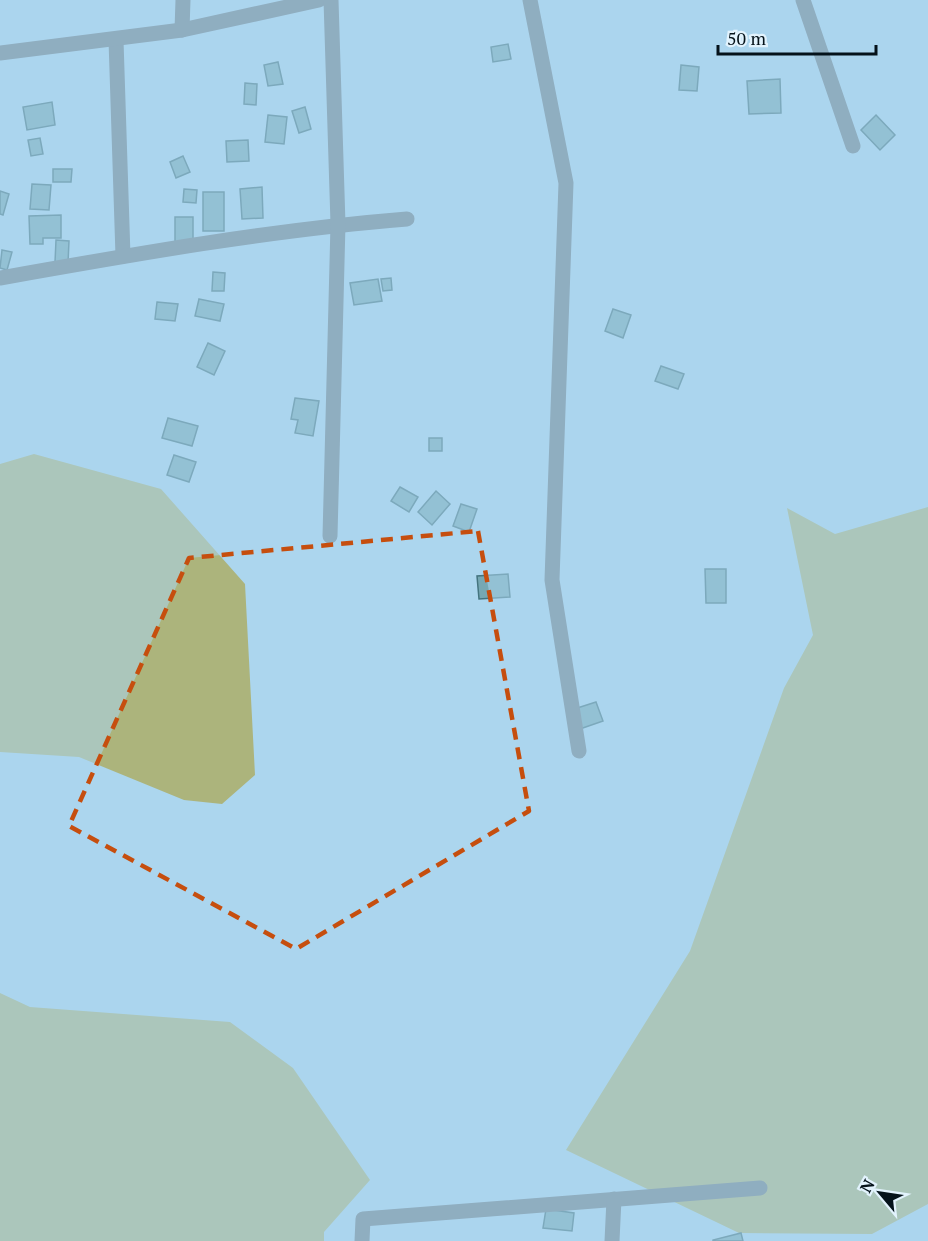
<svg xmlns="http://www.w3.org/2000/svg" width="928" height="1241" font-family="'PT Serif',serif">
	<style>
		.green { fill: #acb47c }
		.building { fill: #76a8b3; stroke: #44747f; stroke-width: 1.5 }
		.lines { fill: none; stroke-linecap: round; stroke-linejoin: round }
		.street { stroke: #6e7e88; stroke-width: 15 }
		.marked { fill: none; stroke: #c64e0e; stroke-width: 4.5; stroke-dasharray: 12 8; stroke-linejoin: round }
	</style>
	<rect width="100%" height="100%" fill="#acd6ee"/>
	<g class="green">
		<path d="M34,454L161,489L245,584L255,775L222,804L184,800L79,757L0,752V464Z"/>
		<path d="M928,507V1204L872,1234L739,1233L566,1150L690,951L784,688L813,635L787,508L835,534Z"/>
		<path d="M0,993L30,1007L230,1022L293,1068L370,1180L324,1232V1241H0Z"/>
	</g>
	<g class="building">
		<path d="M508,44L511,59L493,62L491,47Z"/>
		<path d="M278,62L283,84L268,86L264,65Z"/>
		<path d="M681,65L699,67L697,91L679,90Z"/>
		<path d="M780,79L781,113L749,114L747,81Z"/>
		<path d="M245,83L257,84L256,105L244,104Z"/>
		<path d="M52,102L55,125L27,130L23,107Z"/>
		<path d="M305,107L311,129L299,133L292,111Z"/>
		<path d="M268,115L287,117L284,144L265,142Z"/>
		<path d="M876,115L895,135L880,150L861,130Z"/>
		<path d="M40,138L43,154L31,156L28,140Z"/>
		<path d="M248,140L249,161L227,162L226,141Z"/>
		<path d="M183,156L190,172L176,178L170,162Z"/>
		<path d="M53,169H72L71,182H53Z"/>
		<path d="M32,184L51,185L49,210L30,209Z"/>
		<path d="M262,187L263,218L242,219L240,189Z"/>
		<path d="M184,189L197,190L196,203L183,202Z"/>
		<path d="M0,191L9,194L3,215L0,214Z"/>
		<rect x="203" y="192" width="21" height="39"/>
		<path d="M61,215V238H43V244H30L29,216Z"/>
		<rect x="175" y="217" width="18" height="25"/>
		<path d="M56,240L69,241L68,263L55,262Z"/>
		<path d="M2,250L12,252L7,270L0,268Z"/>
		<path d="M213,272L225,273L224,291H212Z"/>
		<path d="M391,278L392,290L383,291L381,279Z"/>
		<path d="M378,279L382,301L354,305L350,283Z"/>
		<path d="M199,299L224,304L220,321L195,316Z"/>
		<path d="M157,302L178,304L175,321L155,319Z"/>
		<path d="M613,309L631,315L623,338L605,331Z"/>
		<path d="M208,343L225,351L214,375L197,367Z"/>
		<path d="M661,366L684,374L678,389L655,381Z"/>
		<path d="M295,398L319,401L313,436L295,433L298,420L291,419Z"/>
		<path d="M168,418L198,426L192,446L162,438Z"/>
		<rect x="429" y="438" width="13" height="13"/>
		<path d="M174,455L196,462L189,482L167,475Z"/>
		<path d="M400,487L418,497L409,512L391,501Z"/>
		<path d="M436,491L450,504L432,525L418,512Z"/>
		<path d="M461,504L477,509L469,532L453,526Z"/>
		<path d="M705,569H726V603H706Z"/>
		<path d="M508,574L510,597L479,599L477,576Z"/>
		<path d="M596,702L603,721L577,730L571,710Z"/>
		<path d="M546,1209L574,1213L572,1231L543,1228Z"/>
		<path d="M741,1233L743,1241H713V1240Z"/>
	</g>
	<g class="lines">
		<g class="street">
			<path d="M530,0L566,183L552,580L579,751"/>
			<path d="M803,0L853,146"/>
			<path d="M182,30L183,0"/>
			<path d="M116,40L123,256"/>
			<path d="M0,53L182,30L319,0"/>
			<path d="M0,278C135,254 270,230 407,219"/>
			<path d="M330,536L338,224L331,0"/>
			<path d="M362,1241L363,1219L760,1188"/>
			<path d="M612,1241L614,1199"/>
		</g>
	</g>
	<path d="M0 0H928V1241H0ZM478,531L529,811L296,949L69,826L189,558Z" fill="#acd6ee" fill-opacity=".55" fill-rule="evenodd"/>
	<path class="marked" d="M478,531L529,811L296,949L69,826L189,558Z"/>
	<g transform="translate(880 1193) rotate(299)" stroke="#e2f3fd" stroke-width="4.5" paint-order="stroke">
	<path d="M0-4.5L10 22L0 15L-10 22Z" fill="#04121a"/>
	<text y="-9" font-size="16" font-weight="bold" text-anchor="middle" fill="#04121a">N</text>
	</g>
	<path d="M718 45v9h158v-9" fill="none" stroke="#04121a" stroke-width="3"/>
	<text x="727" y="45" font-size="18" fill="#04121a" stroke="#e2f3fd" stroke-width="4.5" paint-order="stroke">50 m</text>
</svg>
